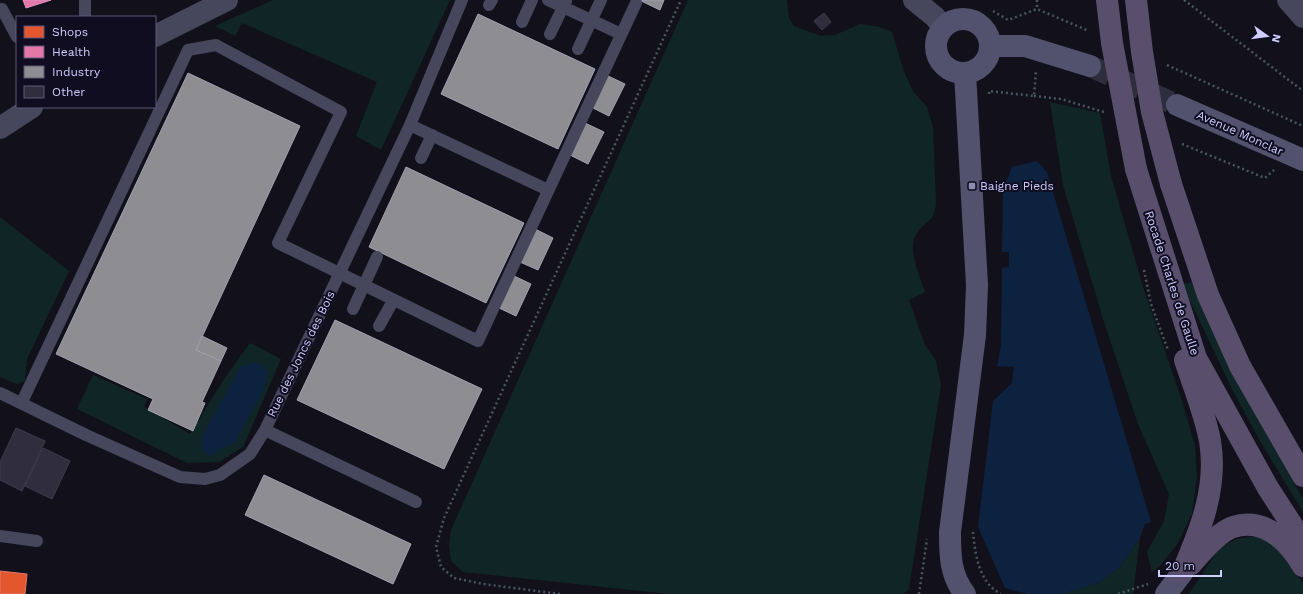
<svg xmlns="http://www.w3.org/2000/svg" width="1303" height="594" font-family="'Work Sans',sans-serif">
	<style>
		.green { fill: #102525 }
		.water { fill: #0d223e }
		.shops { fill: #e4572e; stroke: #de7a6c }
		.health { fill: #e377a8; stroke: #dd90c2 }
		.industry { fill: #8d8d92; stroke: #a1a0b2 }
		.building { fill: #302e3d; stroke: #3e3b4e }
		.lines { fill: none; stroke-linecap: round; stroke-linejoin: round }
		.secondary-tunnel { stroke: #2e2d3d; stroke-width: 22; stroke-dasharray: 22 11; stroke-linecap: butt }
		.path { stroke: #485662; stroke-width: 2.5; stroke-dasharray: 2 3; stroke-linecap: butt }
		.service { stroke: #46465c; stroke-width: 12 }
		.minor { stroke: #46465c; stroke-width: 22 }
		.secondary { stroke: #53526e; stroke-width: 22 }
		.primary { stroke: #594f6d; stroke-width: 22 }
		.primary-bridge { stroke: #594f6d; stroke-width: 22 }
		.poi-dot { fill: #8d8baf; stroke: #0f0d1f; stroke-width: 1.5 }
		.labels { text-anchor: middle; stroke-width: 4; stroke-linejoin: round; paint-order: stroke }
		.street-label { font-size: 12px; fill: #cfccfe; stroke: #0f0d1f }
		.poi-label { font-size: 12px; fill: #cfccfe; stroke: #0f0d1f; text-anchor: start }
	</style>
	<rect width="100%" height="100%" fill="#12111b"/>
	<g class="green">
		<path d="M273,0H450L381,150L356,136L377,82L242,23L235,36L215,26Z"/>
		<path d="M688,0H787L789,18L794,26L821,36L835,35L860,24L880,27L892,32L904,72L913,91L927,107L933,127L936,203C934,223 928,218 917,233C906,248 920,276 925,292L909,300L925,345L936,361L941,385L909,589L904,594H669L463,572L451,561L449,545L451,530Z"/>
		<path d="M1050,102L1100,113L1111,176L1143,287L1182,401L1195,446L1197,478L1192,513L1178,543L1161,565L1152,572L1147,552L1164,521L1169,494L1138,424L1104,322L1063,185Z"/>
		<path d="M0,217L69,271L27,359L25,381L17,384L0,377Z"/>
		<path d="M1192,282L1235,377L1303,499V512L1260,441L1232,389L1182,284Z"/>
		<path d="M250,343L281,359L243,447L219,462L187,463L77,409L93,375L147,399L144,407L190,434L224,379Z"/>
		<path d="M1257,536L1276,546L1303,583V594H1189L1220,547L1237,539Z"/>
		<path d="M1140,538L1133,594H1063L1098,583L1118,569Z"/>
	</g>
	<g class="water">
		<path d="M1037,161L1047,172L1151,522L1145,524L1140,538L1118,569L1098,583L1063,594H1027L1005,588L978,527L993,401L1012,383L1014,367L997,366L1001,346L1002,268L1009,267V252H1002L1003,190L1007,189L1005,185L1012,167Z"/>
		<path d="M257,362L268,371L263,391L235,442L210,456L202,450V436L241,366Z"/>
	</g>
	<path class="shops" d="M0,571L27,574L25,594H0Z"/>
	<path class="health" d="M23,0H51L26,8Z"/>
	<g class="industry">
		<path d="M639,0H664L660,10Z"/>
		<path d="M478,14L595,69L558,149L441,94Z"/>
		<path d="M188,73L300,126L196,350L221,361L202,402L205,403L193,431L148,410L153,399L56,354Z"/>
		<path d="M606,75L625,84L609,116L591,107Z"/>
		<path d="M585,123L604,132L588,164L570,155Z"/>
		<path d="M406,167L524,223L486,303L369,247Z"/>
		<path d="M535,229L553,238L538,270L520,262Z"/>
		<path d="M512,275L531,284L516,316L497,307Z"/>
		<path d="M335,320L482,389L444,469L297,400Z"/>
		<path d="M202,336L227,348L221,361L196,350Z"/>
		<path d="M264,475L411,544L393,584L245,515Z"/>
	</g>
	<g class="building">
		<path d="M824,13L831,22L822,30L814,21Z"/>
		<path d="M16,428L45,441L22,491L0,480V462Z"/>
		<path d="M43,448L70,461L52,499L25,486Z"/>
	</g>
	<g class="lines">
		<path class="secondary-tunnel" d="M1090,66L1177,105"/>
		<g class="path">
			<path d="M1037,0V9"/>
			<path d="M1184,0L1303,91"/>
			<path d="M993,11L1008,20L1037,9L1089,31"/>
			<path d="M1167,65L1303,126"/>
			<path d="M989,94V91L1034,96L1036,71"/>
			<path d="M1034,96L1061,99L1104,112"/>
			<path d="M1182,144L1265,178L1274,170"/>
			<path d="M1144,270L1151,304L1168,350"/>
			<path d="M973,532C975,554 979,583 1001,594"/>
			<path d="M560,594L483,584L454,578L441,567L436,547L444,518L681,0"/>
			<path d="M919,594L927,539"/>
			<path d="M1118,594L1148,584"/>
		</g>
		<g class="service">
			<path d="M85,0V17"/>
			<path d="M548,0L621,34"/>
			<path d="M489,5L492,0"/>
			<path d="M2,9L17,37"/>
			<path d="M522,22L532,0"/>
			<path d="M550,34L566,1"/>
			<path d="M578,49L601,0"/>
			<path d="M410,125L548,190"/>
			<path d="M421,158L432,135"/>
			<path d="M353,309L377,257"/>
			<path d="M379,326L393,301"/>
			<path d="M0,393L86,435L180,477L205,479L220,475L250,454L265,430L410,125L462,0"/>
			<path d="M22,402L188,50L216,45L341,112L278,243L478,341L636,3"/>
			<path d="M265,430L416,502"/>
			<path d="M0,536L37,541"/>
		</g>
		<g class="minor">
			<path d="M914,0L935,17L943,27"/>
			<path d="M1288,0L1303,17"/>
			<path d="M155,36L227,0"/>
			<path d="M0,128L32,107"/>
		</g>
		<g class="secondary">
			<circle cx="963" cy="46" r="27"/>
			<path d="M990,46H1025L1090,66"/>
			<path d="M1177,105L1303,160"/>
			<path d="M965,594C950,575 950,555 950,532L975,335L977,285L965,73"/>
			<path d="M1166,594L1182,573"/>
		</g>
		<g class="primary">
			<path d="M1136,169L1196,358L1268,488L1303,542"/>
			<path d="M1171,184L1208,295L1240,366L1303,476"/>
			<path d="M1191,564C1203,551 1217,533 1233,527C1265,517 1288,541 1303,566"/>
			<path d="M1182,573C1200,531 1218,488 1210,441C1205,414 1194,387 1185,360"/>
		</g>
		<g class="primary-bridge">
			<path d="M1107,0L1112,43L1136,169"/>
			<path d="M1136,0L1142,52L1152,112L1171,184"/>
		</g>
	</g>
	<rect class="poi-dot" x="968" y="182" width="8" height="8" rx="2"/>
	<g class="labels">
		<g class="street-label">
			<text transform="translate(1240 133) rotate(24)" y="4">Avenue Monclar</text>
			<text transform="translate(1172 283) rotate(72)" y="4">Rocade Charles de Gaulle</text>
			<text transform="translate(301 354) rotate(-64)" y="4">Rue des Joncs des Bois</text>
		</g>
		<g class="poi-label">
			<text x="980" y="190">Baigne Pieds</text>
		</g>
	</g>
	<rect x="16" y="16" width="140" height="92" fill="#0f0d1f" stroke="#5c5978"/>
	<rect x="24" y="26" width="20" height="12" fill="#e4572e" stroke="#5c5978"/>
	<text x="52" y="36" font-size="12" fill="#cfccfe">Shops</text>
	<rect x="24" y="46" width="20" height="12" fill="#e377a8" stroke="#5c5978"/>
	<text x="52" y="56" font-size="12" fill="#cfccfe">Health</text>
	<rect x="24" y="66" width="20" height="12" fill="#8d8d92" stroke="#5c5978"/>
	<text x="52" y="76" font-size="12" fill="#cfccfe">Industry</text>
	<rect x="24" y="86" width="20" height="12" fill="#302e3d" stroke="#5c5978"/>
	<text x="52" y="96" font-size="12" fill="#cfccfe">Other</text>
	<g transform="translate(1267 36) rotate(104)" stroke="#0f0d1f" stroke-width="3" paint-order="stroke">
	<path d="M0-3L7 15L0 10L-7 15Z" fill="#cfccfe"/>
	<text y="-6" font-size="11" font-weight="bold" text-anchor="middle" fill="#cfccfe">N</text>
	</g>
	<path d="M1159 570v6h62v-6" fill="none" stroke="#cfccfe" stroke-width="2"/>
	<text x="1165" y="570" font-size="12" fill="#cfccfe" stroke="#0f0d1f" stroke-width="3" paint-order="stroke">20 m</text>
</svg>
